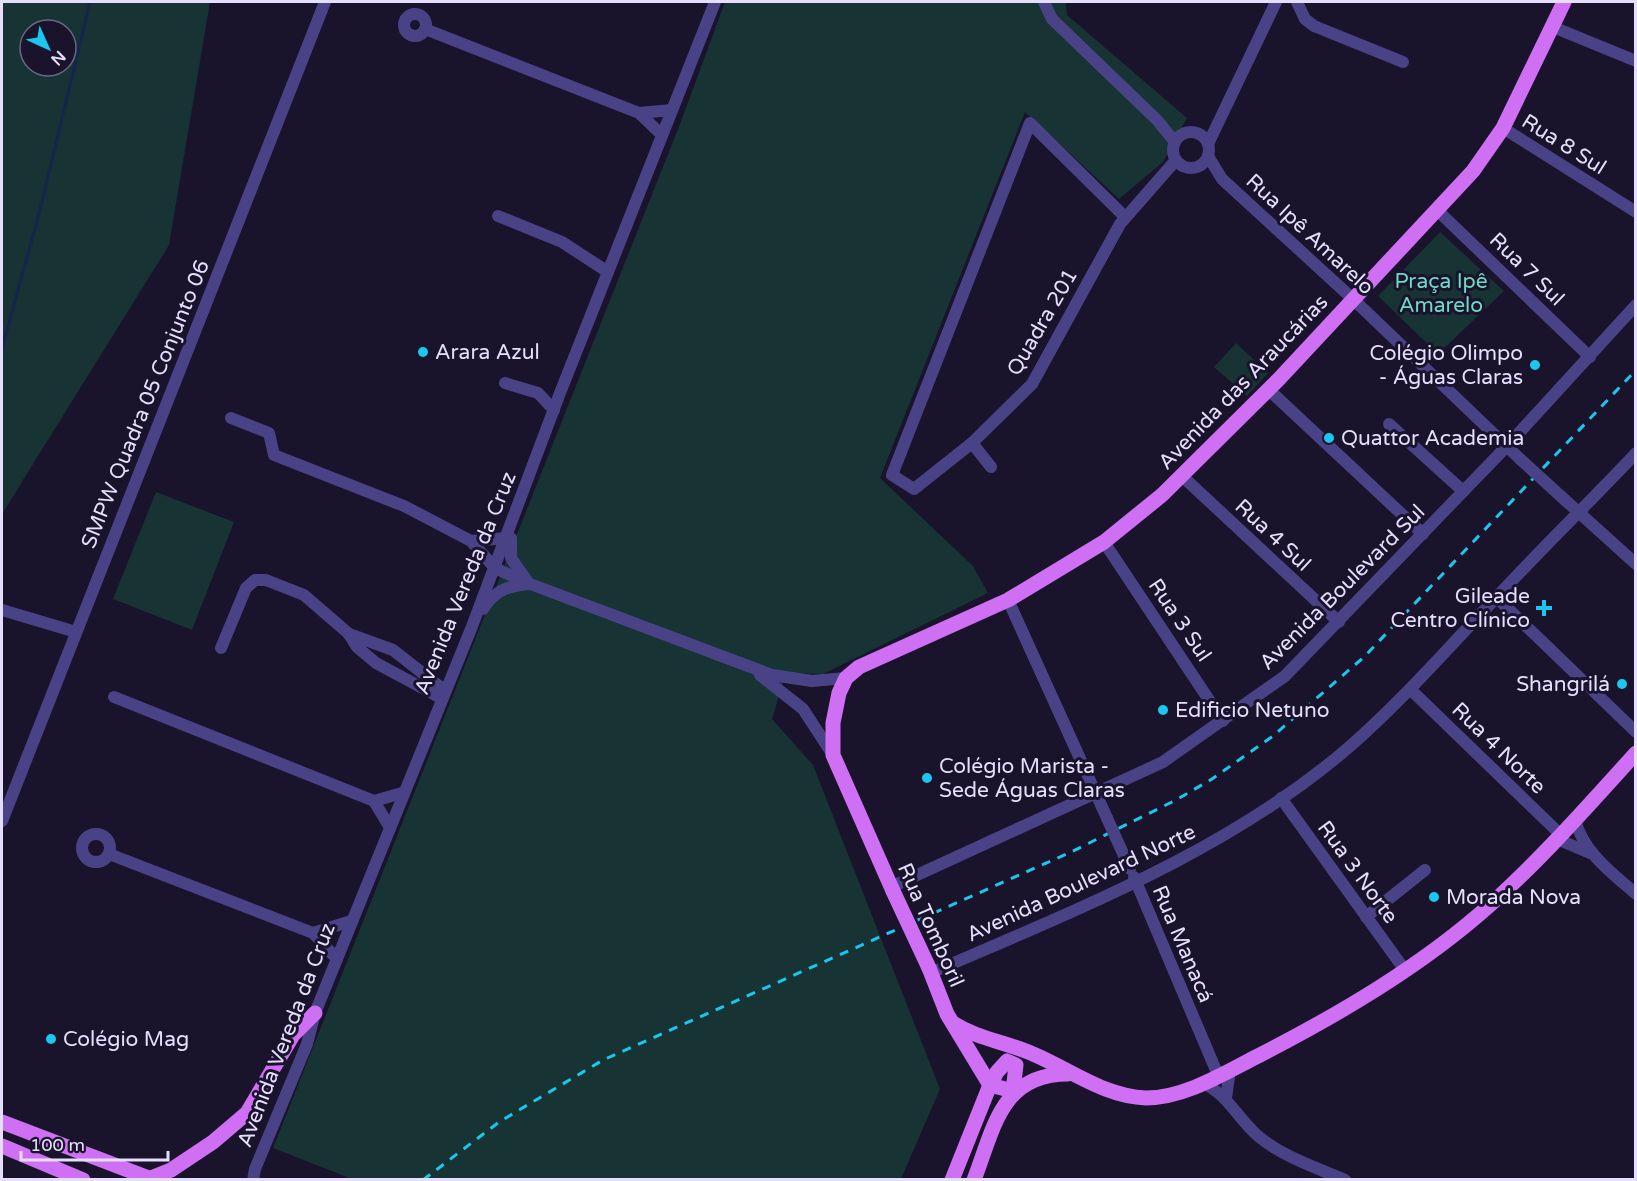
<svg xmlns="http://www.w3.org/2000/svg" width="1637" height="1181" font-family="'Varela Round',sans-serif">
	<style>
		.green { fill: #173334; fill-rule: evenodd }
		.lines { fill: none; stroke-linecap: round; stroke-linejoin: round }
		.stream { stroke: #14254e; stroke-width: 3 }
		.minor { stroke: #4a4286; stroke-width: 12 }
		.major { stroke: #ce6ff4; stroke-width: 15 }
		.rail { stroke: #1ac7ee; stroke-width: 3; stroke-dasharray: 9 8; stroke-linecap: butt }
		.minor-bridge { stroke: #4a4286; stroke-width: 12 }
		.major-bridge { stroke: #ce6ff4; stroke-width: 15 }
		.poi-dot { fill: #1ac7ee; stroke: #19132b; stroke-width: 2 }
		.labels { text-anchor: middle; stroke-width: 6; stroke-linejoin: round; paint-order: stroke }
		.street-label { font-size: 21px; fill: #e5dffd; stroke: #19132b }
		.park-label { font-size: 21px; fill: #6fd9c7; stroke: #19132b }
		.poi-label { font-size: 21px; fill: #e5dffd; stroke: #19132b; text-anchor: start }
	</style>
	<rect width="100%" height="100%" fill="#19132b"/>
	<g class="green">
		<path d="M2,2H210L169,245L2,514ZM30,30H66V66H30Z"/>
		<path d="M725,2H1066L1067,15L1187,118L1163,162L1119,199L1025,112L880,478L973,566L988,593L823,674L786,673L772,719L813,765L940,1089L901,1179H352L273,1148L680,124Z"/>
		<path d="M1440,232L1504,291L1438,354L1378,296Z"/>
		<path d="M1236,343L1268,373L1247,396L1214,367Z"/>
		<path d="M156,492L234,522L192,630L113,599Z"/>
	</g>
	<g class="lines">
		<path class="stream" d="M2,348L39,214L90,2"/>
		<g class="minor">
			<path d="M1044,2L1052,19L1157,120L1175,142"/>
			<path d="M1297,2L1305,19L1314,26L1403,62"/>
			<circle cx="415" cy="25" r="11"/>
			<path d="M1553,27L1636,61"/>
			<path d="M425,29L639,113L662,135"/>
			<path d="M639,113L672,110"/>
			<path d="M1503,128L1636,212"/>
			<circle cx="1191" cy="150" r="18"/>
			<path d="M1208,144L1276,2"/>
			<path d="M1208,156L1222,179L1354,300L1520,459"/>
			<path d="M1437,210L1590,357"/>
			<path d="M498,216L562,242L608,272"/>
			<path d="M505,383L538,393L554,410"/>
			<path d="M1269,390L1423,534"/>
			<path d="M231,418L269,433L274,455L404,506L471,541L495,568L525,582L772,675L812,681L846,678"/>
			<path d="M1389,424L1463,491"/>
			<path d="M972,443L914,489L892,475L1030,123L1125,217"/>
			<path d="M991,467L972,443L1032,384L1120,224L1176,160"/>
			<path d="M1182,476L1339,622"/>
			<path d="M1565,500L1636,564"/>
			<path d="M511,538V558L527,581"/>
			<path d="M471,541L506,538"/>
			<path d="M1104,542L1223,721"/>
			<path d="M1496,597L1636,732"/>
			<path d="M1008,600L1107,818"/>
			<path d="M483,609C495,590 508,586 529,584"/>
			<path d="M2,610L76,632"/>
			<path d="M349,634L393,650L444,690"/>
			<path d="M221,648L246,588L255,580H266L304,595L349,634L357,647L376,663L441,698"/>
			<path d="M760,675L803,709L833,755"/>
			<path d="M1410,689L1561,835"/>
			<path d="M114,697L374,801L402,793"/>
			<path d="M1281,798L1404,969"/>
			<path d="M374,801L389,826"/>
			<path d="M1575,820C1584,853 1611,872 1636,894"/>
			<path d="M2,821L325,2"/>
			<circle cx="96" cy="848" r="14"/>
			<path d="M1557,839L1590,853"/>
			<path d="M109,854L313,933L337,959"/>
			<path d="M1134,877L1218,1075"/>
			<path d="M891,887L1163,762L1285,676L1506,447L1636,305"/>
			<path d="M1366,917L1425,870"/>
			<path d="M313,933L351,921"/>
			<path d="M931,973C1075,910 1227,852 1348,748C1400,703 1446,650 1494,600C1540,550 1589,503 1636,453"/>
			<path d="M1202,1083C1227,1093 1238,1119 1258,1136C1283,1157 1315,1167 1345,1180"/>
			<path d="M1226,1098L1230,1070"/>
			<path d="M253,1180L255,1169L307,1044L315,1013L471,629L560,393L715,2"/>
		</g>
		<g class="major">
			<path d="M893,891L833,755V723L839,693L846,678L859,667L1008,600L1104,542L1162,495L1279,379L1473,171L1503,128L1564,2"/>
			<path d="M929,968L947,1014L990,1085L1013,1091"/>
			<path d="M953,1023C978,1039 1006,1042 1033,1054C1069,1069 1105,1097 1146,1098C1184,1098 1223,1074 1256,1057C1338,1015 1422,966 1491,904C1543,857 1589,805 1636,753"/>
			<path d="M2,1122L154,1180"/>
			<path d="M2,1146L83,1180"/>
			<path d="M151,1178L171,1170L213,1142L247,1113L293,1035L315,1013"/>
			<path d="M952,1180L990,1085L997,1072L1007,1061L1016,1065L1013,1091"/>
			<path d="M974,1180C994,1128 1001,1074 1068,1074"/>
		</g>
		<path class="rail" d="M423,1180L499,1122L603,1060L1071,852L1176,800L1212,779L1273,736L1364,657L1636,370"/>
		<g class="minor-bridge">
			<path d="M1520,459L1565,500"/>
			<path d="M1107,818L1130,869"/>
		</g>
		<path class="major-bridge" d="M893,891L929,968"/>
	</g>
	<g class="poi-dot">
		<circle cx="423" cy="352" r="6"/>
		<circle cx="1535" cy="365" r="6"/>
		<circle cx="1329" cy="438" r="6"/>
		<path d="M1541 599h6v6h6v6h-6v6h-6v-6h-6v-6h6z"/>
		<circle cx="1622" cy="684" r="6"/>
		<circle cx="1163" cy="710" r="6"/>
		<circle cx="927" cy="778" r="6"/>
		<circle cx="1434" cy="897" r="6"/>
		<circle cx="51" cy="1039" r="6"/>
	</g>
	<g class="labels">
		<g class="street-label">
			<text transform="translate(1564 144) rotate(32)" y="7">Rua 8 Sul</text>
			<text transform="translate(1310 234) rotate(43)" y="7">Rua Ipê Amarelo</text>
			<text transform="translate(1527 269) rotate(44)" y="7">Rua 7 Sul</text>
			<text transform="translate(1042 322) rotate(-60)" y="7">Quadra 201</text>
			<text transform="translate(1243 382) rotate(-46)" y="7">Avenida das Araucárias</text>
			<text transform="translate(145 404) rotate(-68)" y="7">SMPW Quadra 05 Conjunto 06</text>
			<text transform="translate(1273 535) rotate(43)" y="7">Rua 4 Sul</text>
			<text transform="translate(465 583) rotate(-68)" y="7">Avenida Vereda da Cruz</text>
			<text transform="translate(1342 587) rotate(-45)" y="7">Avenida Boulevard Sul</text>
			<text transform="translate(1180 620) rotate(56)" y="7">Rua 3 Sul</text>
			<text transform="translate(1499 748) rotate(44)" y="7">Rua 4 Norte</text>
			<text transform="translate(1358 872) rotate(54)" y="7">Rua 3 Norte</text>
			<text transform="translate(1081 883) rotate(-25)" y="7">Avenida Boulevard Norte</text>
			<text transform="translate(931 925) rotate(66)" y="7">Rua Tomboril</text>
			<text transform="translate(1183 944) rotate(67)" y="7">Rua Manacá</text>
			<text transform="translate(286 1035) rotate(-69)" y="7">Avenida Vereda da Cruz</text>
		</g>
		<g class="park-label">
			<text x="1441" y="288">Praça Ipê<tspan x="1441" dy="24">Amarelo</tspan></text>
		</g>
		<g class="poi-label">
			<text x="435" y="359">Arara Azul</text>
			<text x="1523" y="360" text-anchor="end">Colégio Olimpo<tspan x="1523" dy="24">- Águas Claras</tspan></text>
			<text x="1341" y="445">Quattor Academia</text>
			<text x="1530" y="603" text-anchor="end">Gileade<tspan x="1530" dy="24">Centro Clínico</tspan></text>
			<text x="1610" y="691" text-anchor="end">Shangrilá</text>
			<text x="1175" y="717">Edificio Netuno</text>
			<text x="939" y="773">Colégio Marista -<tspan x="939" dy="24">Sede Águas Claras</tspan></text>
			<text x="1446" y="904">Morada Nova</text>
			<text x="63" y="1046">Colégio Mag</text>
		</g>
	</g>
	<rect width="1637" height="1181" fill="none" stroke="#e5dffd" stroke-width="6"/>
	<g transform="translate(48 48) rotate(135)"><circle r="28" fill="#19132b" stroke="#6b657f" stroke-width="1.5"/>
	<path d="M0-4.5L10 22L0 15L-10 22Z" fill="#1ac7ee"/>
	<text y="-9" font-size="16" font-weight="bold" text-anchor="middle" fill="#e5dffd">N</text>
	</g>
	<path d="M21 1151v9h147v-9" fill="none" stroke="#e5dffd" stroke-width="3"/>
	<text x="30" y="1151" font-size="18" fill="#e5dffd" stroke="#19132b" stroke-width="4.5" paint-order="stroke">100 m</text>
</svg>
